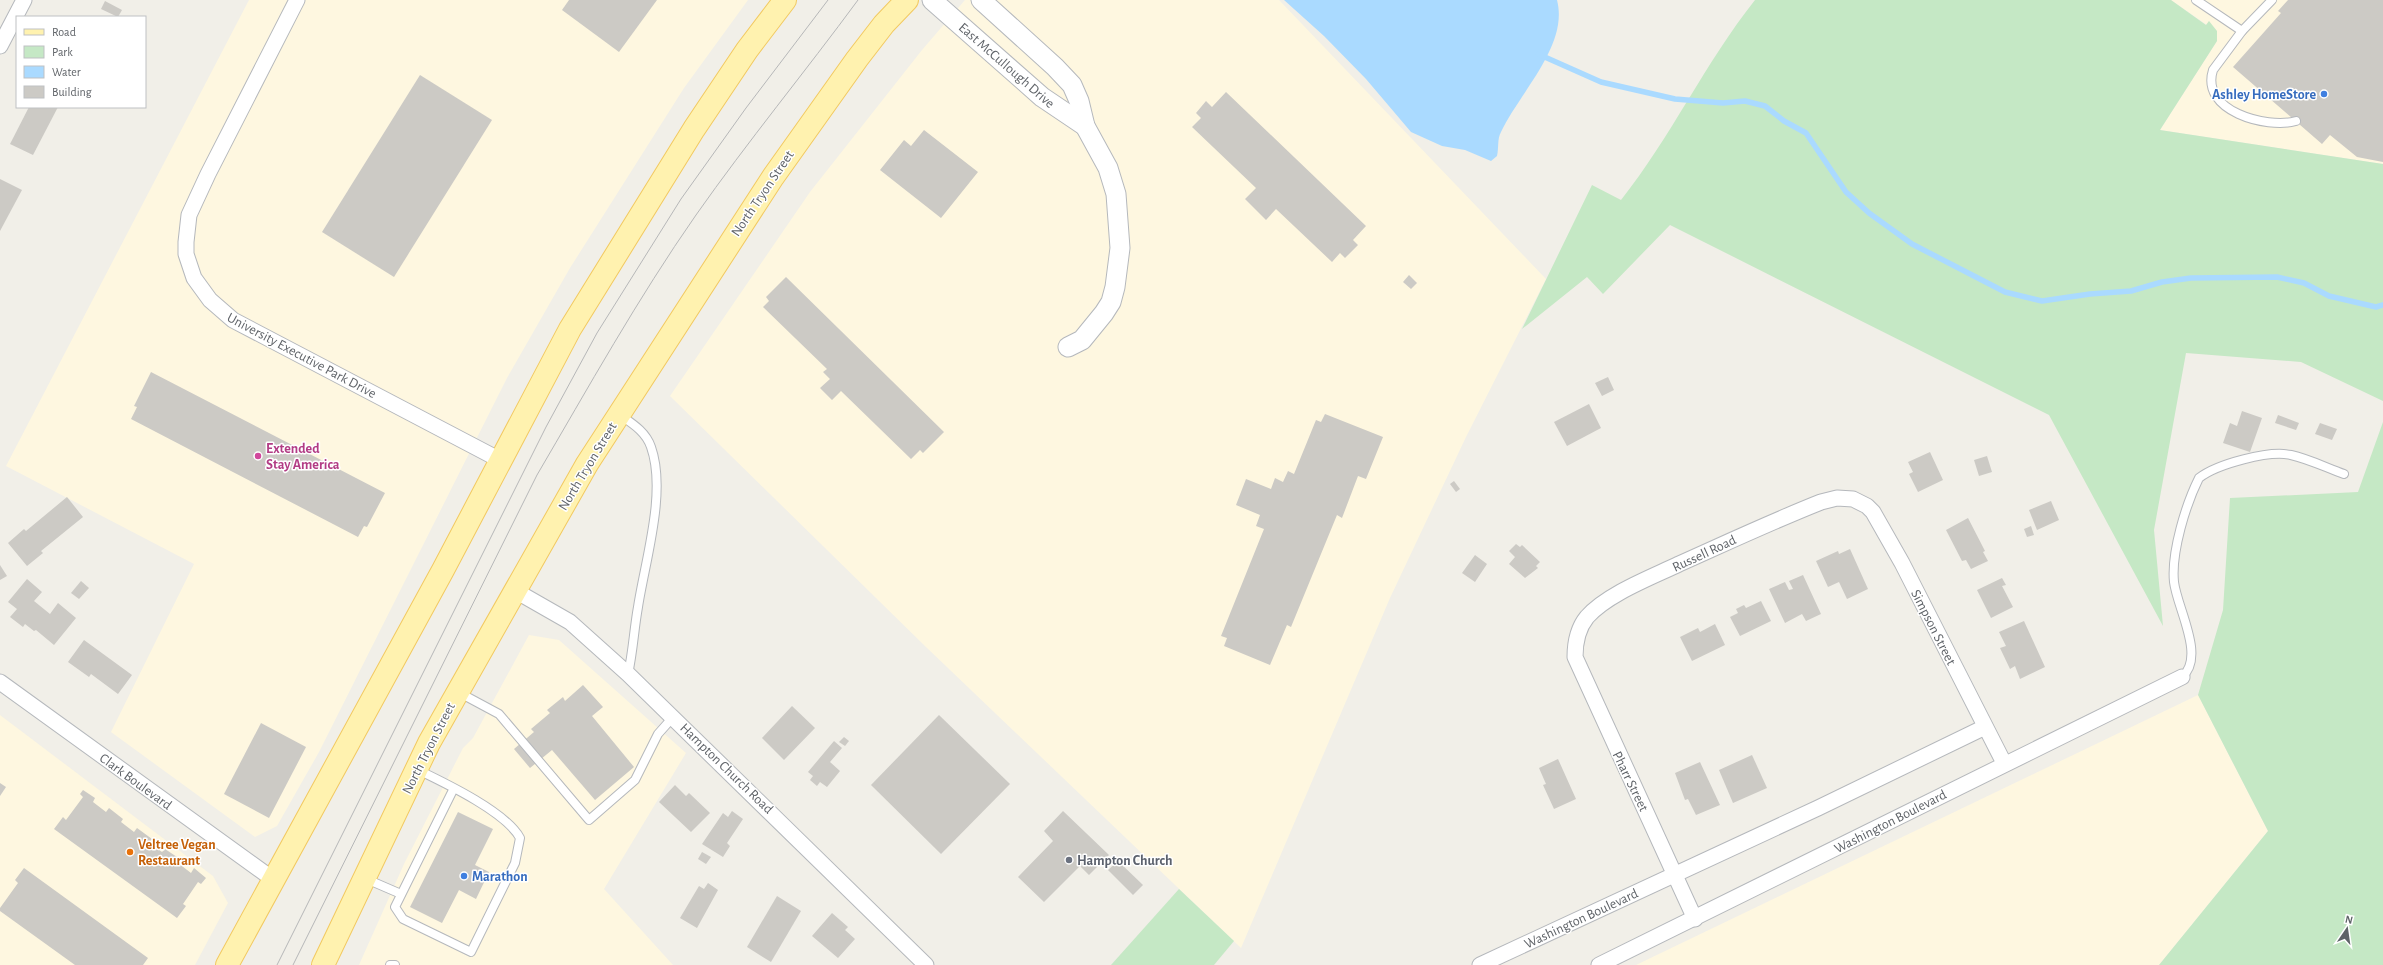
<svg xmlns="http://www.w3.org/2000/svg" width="2383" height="965" font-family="'Alegreya Sans',sans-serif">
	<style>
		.commercial { fill: #fef7e0 }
		.green { fill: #c5e8c5 }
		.water { fill: #aadaff }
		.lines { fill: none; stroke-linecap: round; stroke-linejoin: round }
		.stream { stroke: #aadaff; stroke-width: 5.5 }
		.building { fill: #cccac5 }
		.service-casing { stroke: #b5b8bc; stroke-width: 10 }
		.minor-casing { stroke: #b5b8bc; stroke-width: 17 }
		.tertiary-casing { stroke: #b5b8bc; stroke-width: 21 }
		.primary-casing { stroke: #f2c960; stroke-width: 24 }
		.service { stroke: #fff; stroke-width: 8 }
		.minor { stroke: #fff; stroke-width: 15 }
		.tertiary { stroke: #fff; stroke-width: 19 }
		.primary { stroke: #fff2af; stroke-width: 22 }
		.tram { stroke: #b6b7b8; stroke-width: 1 }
		.shop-dot { fill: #3f7fe0; stroke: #fff; stroke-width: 1.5 }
		.hotel-dot { fill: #d1479c; stroke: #fff; stroke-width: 1.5 }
		.food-dot { fill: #e8710a; stroke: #fff; stroke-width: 1.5 }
		.worship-dot { fill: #6b7280; stroke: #fff; stroke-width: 1.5 }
		.labels { text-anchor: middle; stroke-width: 3; stroke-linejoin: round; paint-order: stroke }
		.street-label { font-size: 14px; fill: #5f6368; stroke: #fff }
		.shop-label { font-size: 14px; font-weight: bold; fill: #366cbe; stroke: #fff; text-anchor: end }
		.hotel-label { font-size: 14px; font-weight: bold; fill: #b23c85; stroke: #fff; text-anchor: start }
		.food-label { font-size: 14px; font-weight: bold; fill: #c56008; stroke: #fff; text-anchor: start }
		.worship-label { font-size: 14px; font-weight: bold; fill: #5b616d; stroke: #fff; text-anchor: start }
	</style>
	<rect width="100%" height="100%" fill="#f1efe8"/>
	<g class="commercial">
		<path d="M249,0H748L684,88L570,268L507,378L319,752L277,826L255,837L111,732L194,564L6,466Z"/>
		<path d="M965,0H1279L1546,279L1466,437L1390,598L1241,948L926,647L670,396L810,192L922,50Z"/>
		<path d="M2171,0H2383V164L2160,130L2217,41V36L2209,21L2207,25Z"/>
		<path d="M529,635L559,640L686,753L604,889L673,965H359L404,864L463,748L473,738Z"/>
		<path d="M2198,695L2268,831L2159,965H1636Z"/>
		<path d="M0,715L213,876L228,903L195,965H0Z"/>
	</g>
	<g class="green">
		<path d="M1755,0H2171L2206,25L2209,21L2217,31V41L2160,130L2383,164V401L2301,362L2186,353L2154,530L2163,626L2049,415L1670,225L1603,294L1587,277L1522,329L1592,185L1621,200C1671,137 1705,63 1755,0Z"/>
		<path d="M2383,422V965H2159L2268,831L2198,695L2223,610L2230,498L2358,492Z"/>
		<path d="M1179,889L1234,941L1214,965H1111Z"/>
	</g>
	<path class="water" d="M1284,0H1557C1569,46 1519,93 1501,132C1497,139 1499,148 1497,156L1491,161L1465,150L1442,146L1411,132L1366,79L1324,36Z"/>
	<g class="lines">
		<path class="stream" d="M1538,54L1601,82L1675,99L1723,103L1745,101L1765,106L1784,121L1806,133L1846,192L1869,213L1912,244L2005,292L2042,301L2090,294L2131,291L2162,282L2191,278L2277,277L2304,283L2329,296L2376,307L2383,305"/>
	</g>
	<g class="building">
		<path d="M569,0H657L619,52L562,10Z"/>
		<path d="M2288,0H2383V162L2357,157L2330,135L2322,144L2233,67L2281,13L2278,11Z"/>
		<path d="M105,1L122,10L118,17L101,9Z"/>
		<path d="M420,75L492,120L394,277L322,232Z"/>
		<path d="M1226,92L1366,226L1353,240L1358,245L1345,258L1340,253L1332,262L1276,209L1266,220L1245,199L1256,188L1192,127L1201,118L1196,113L1206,101L1212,107Z"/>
		<path d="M29,107H58L33,155L10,144Z"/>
		<path d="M924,130L978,172L941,218L880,170L904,140L911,146Z"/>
		<path d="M0,179L22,190L0,231Z"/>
		<path d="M1409,275L1417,283L1411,289L1403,282Z"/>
		<path d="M786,277L944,432L923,453L920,450L911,459L841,391L832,400L820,388L830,379L823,372L827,369L763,307L769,301L766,297Z"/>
		<path d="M151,372L385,493L367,527L364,526L358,537L131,419L137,407L134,406Z"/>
		<path d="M1608,377L1614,390L1602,396L1595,383Z"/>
		<path d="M1589,404L1601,428L1567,446L1554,422Z"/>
		<path d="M2242,411L2262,418L2250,452L2223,443L2230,423L2237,426Z"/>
		<path d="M1325,414L1383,437L1366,479L1358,476L1342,518L1337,515L1291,627L1287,625L1270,665L1224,646L1227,638L1221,636L1264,529L1256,526L1260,515L1236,505L1246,479L1271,489L1275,478L1283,482L1288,471L1294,474L1316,420L1321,422Z"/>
		<path d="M2278,415L2299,423L2296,430L2275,423Z"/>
		<path d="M2320,423L2337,429L2332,440L2315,434Z"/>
		<path d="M1930,452L1943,480L1918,492L1909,474L1913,472L1908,462Z"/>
		<path d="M1987,456L1992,472L1979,476L1974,460Z"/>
		<path d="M1454,481L1460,489L1456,492L1450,484Z"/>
		<path d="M67,497L83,517L41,551L43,553L27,566L8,543L24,529L26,531Z"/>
		<path d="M2051,501L2059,520L2037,530L2029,510Z"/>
		<path d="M1968,518L1985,551L1983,552L1988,561L1971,569L1966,560L1962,561L1946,530Z"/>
		<path d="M2031,526L2034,535L2027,537L2024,529Z"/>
		<path d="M1516,544L1520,547L1522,545L1540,562L1536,566L1538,568L1525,578L1509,564L1515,557L1509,551Z"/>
		<path d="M1850,549L1868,589L1847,599L1839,582L1828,587L1816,561L1838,551L1839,554Z"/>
		<path d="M1475,555L1487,564L1475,582L1462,573Z"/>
		<path d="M0,565L7,576L0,580Z"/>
		<path d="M1803,575L1821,614L1806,621L1802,614L1785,623L1769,589L1785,582L1789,590L1793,589L1789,581Z"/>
		<path d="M2002,578L2006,585L2002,586L2013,607L1991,618L1977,590Z"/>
		<path d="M27,579L42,592L34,601L50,614L58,603L76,618L54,645L36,630L34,631L25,624L23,627L10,617L17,609L8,602Z"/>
		<path d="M81,581L89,588L79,599L71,593Z"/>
		<path d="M1761,601L1771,621L1740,636L1730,617L1738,613L1736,609L1744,605L1746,608Z"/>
		<path d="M2024,621L2045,667L2020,679L2015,666L2010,669L2000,648L2006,646L1999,632Z"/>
		<path d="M1715,624L1725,645L1692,661L1680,637L1698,628L1700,632Z"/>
		<path d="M84,640L132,675L118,694L91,674L89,677L68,662Z"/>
		<path d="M583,685L603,707L592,716L634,767L595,800L552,750L530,768L514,749L534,732L531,729L550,713L547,710L563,697L565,701Z"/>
		<path d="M792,706L815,728L784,760L762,738Z"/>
		<path d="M939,715L1010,784L941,854L871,785Z"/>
		<path d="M261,723L306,747L269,818L224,794Z"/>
		<path d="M844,737L849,741L845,746L839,742Z"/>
		<path d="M834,741L842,748L830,762L840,771L827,787L820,782L817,786L810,780L813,776L808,772Z"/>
		<path d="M1752,755L1767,788L1733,803L1719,770Z"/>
		<path d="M1558,759L1576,799L1554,809L1543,785L1546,784L1539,768Z"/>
		<path d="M1700,762L1720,805L1696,815L1688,799L1685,800L1675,773Z"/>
		<path d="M0,783L6,787L0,796Z"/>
		<path d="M675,785L686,796L689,793L710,813L691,832L659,802Z"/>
		<path d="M83,790L95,798L93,802L106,812L109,808L123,819L121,822L134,832L137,828L152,839L149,843L162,852L165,849L180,859L178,863L191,873L194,868L206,878L201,884L198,882L183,904L186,906L177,918L54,829L63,817L66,820L83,797L80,794Z"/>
		<path d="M732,811L743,819L727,843L730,846L723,857L702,844L723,813L728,817Z"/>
		<path d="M1063,811L1109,855L1089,875L1080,866L1044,902L1018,877L1053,841L1044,831Z"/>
		<path d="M458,812L493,829L475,865L489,872L476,899L459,890L442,923L410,907Z"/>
		<path d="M702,852L711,857L706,864L698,859Z"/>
		<path d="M1118,861L1143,885L1133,895L1108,870Z"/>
		<path d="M24,868L148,958L143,965H75L0,911V908L18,883L15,880Z"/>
		<path d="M708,883L718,890L697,928L680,918L699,886L704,889Z"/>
		<path d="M777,896L801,911L771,962L747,947Z"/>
		<path d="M832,913L848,927L845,930L855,939L838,958L812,936Z"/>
	</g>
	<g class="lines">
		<defs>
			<g id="service">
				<path d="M2196,0L2242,31L2272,0"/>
				<path d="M2242,31L2213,70C2200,111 2266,129 2296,121"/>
				<path d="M620,415C633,424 646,432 651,447C667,492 645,561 638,607C634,629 633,652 628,674"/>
				<path d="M2182,677C2206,657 2177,608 2174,582C2171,552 2186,504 2199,478C2217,464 2269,450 2291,455C2309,459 2327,468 2344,474"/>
				<path d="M458,692L499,714L589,820L635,780L658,734L674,716"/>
				<path d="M418,770C445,783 506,812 520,838L515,863L471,952L403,919L395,907L454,788"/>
				<path d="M364,878L401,894"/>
				<path d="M390,965H395"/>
			</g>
			<g id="minor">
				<path d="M297,0L208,174L189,215L186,242V254L194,278L210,300L233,320L500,460"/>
				<path d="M0,46L24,0"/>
				<path d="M514,590L570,622L628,674L926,965"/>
				<path d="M0,682L274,880"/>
				<path d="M1695,919L1575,657C1575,643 1578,628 1587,617C1607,594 1652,577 1679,564C1726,543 1773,521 1821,502L1837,498L1853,499L1867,506L1873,512L1902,563L2004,763"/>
				<path d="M1480,965L1818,808L1985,727"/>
				<path d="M1599,965L2182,677"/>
			</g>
			<g id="tertiary">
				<path d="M932,0L1042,97L1085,126"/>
				<path d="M981,0L1055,67L1072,85L1079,101L1085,126L1108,168L1116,194L1120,248L1115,287L1111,302L1104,313L1082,340L1068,347"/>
			</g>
			<g id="primary">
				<path d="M227,965L443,570L570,329L694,129L747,50L785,0"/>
				<path d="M323,965L429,743L587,464L773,177L857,59L884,24L907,0"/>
			</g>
		</defs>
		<use href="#service" class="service-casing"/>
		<use href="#minor" class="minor-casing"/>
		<use href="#tertiary" class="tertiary-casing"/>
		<use href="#primary" class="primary-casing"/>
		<use href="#service" class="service"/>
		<use href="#minor" class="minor"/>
		<use href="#tertiary" class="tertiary"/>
		<use href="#primary" class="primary"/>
		<g class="tram">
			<path d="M277,965L546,427L597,333L681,199L746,108L828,0"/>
			<path d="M293,965L537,475C588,388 638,298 696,215C748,141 805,72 858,0"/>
		</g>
	</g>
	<g class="shop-dot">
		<circle cx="2324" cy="94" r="4"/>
		<circle cx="464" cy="876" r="4"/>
	</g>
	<circle class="hotel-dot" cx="258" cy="456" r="4"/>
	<circle class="food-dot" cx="130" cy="852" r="4"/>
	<circle class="worship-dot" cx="1069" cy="860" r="4"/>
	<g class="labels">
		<g class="street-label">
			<text transform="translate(1007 65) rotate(41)" y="5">East McCullough Drive</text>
			<text transform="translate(762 193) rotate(-56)" y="5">North Tryon Street</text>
			<text transform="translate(302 355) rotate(28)" y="5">University Executive Park Drive</text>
			<text transform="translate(587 466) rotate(-59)" y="5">North Tryon Street</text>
			<text transform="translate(1704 553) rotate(-25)" y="5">Russell Road</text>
			<text transform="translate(1934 627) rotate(63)" y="5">Simpson Street</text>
			<text transform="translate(428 748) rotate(-63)" y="5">North Tryon Street</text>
			<text transform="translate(727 768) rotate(44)" y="5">Hampton Church Road</text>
			<text transform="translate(136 781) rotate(36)" y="5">Clark Boulevard</text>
			<text transform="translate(1631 781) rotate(64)" y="5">Pharr Street</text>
			<text transform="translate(1890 821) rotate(-27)" y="5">Washington Boulevard</text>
			<text transform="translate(1581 918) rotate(-25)" y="5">Washington Boulevard</text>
		</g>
		<g class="shop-label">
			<text x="2316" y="99">Ashley HomeStore</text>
			<text x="472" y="881" text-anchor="start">Marathon</text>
		</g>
		<g class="hotel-label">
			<text x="266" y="453">Extended<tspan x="266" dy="16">Stay America</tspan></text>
		</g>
		<g class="food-label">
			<text x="138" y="849">Veltree Vegan<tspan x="138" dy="16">Restaurant</tspan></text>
		</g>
		<g class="worship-label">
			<text x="1077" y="865">Hampton Church</text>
		</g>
	</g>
	<rect x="16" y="16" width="130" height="92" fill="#ffffff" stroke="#bfc1c3"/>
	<rect x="24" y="29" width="20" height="6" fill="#fff2af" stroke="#bfc1c3"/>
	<text x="52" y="36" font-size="12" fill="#5f6368">Road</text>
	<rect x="24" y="46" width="20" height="12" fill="#c5e8c5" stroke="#bfc1c3"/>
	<text x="52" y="56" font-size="12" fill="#5f6368">Park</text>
	<rect x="24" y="66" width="20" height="12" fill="#aadaff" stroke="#bfc1c3"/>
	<text x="52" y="76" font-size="12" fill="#5f6368">Water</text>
	<rect x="24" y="86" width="20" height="12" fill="#cccac5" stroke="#bfc1c3"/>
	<text x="52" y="96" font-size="12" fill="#5f6368">Building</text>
	<g transform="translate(2347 929) rotate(13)" stroke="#ffffff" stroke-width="3" paint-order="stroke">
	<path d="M0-3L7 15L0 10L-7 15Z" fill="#5f6368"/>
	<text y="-6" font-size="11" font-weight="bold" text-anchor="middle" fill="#5f6368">N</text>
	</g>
</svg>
